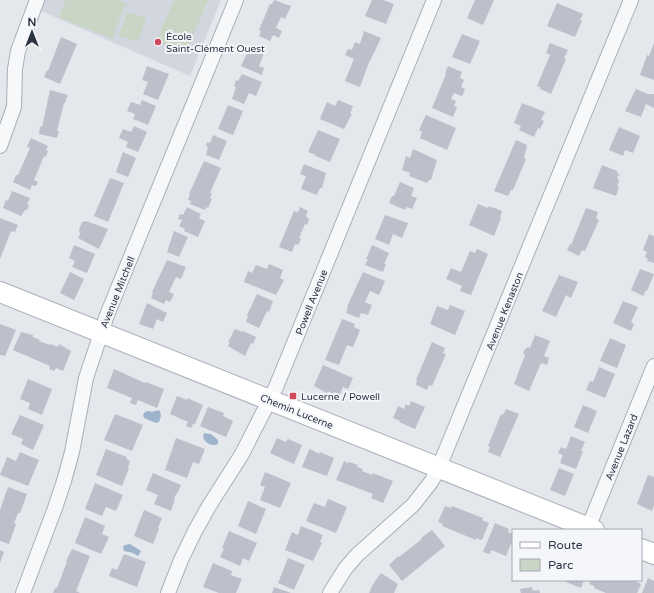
<svg xmlns="http://www.w3.org/2000/svg" width="654" height="593" font-family="'Varela Round',sans-serif">
	<style>
		.built { fill: #d2d6de }
		.green { fill: #c9d6c5 }
		.water { fill: #9fb4cc }
		.building { fill: #bbc0ca }
		.lines { fill: none; stroke-linecap: round; stroke-linejoin: round }
		.street-casing { stroke: #a9aeb7; stroke-width: 16 }
		.secondary-casing { stroke: #a9aeb7; stroke-width: 22 }
		.street { stroke: #f7f8fa; stroke-width: 14 }
		.secondary { stroke: #fff; stroke-width: 20 }
		.poi-dot { fill: #d1495b; stroke: #f4f6f9; stroke-width: 1.5 }
		.labels { text-anchor: middle; stroke-width: 4; stroke-linejoin: round; paint-order: stroke }
		.poi-label { font-size: 10px; fill: #2b3445; stroke: #f4f6f9; text-anchor: start }
		.street-label { font-size: 10px; fill: #2b3445; stroke: #f4f6f9 }
	</style>
	<rect width="100%" height="100%" fill="#e4e7ec"/>
	<path class="built" d="M37,0H221L190,76L34,8Z"/>
	<g class="green">
		<path d="M66,0H118L126,3L112,39L59,17Z"/>
		<path d="M174,0H208L185,54L156,41Z"/>
		<path d="M128,12L145,17L146,19L138,42L119,36V34Z"/>
	</g>
	<g class="water">
		<path d="M158,410L160,411L161,416L159,422L156,423L144,418L143,415L145,412L148,411L153,412L154,411H157Z"/>
		<path d="M204,433L211,434L218,440V444C212,447 205,443 203,437Z"/>
		<path d="M130,544L141,551L138,556L133,553L124,551L123,547L125,545Z"/>
	</g>
	<g class="building">
		<path d="M274,0L291,6L285,19L281,17L276,28L282,31L279,38L273,35L270,41L259,36L261,31L259,30L270,4H272Z"/>
		<path d="M372,0H383L394,4L386,24L365,16Z"/>
		<path d="M475,0H494L483,25L467,18Z"/>
		<path d="M557,3L583,14L580,20L582,21L575,37L547,26Z"/>
		<path d="M364,31L381,38L368,65L360,87L345,81L354,59L345,55L348,49L352,50L355,42L360,44Z"/>
		<path d="M462,34L480,41L470,64L452,57Z"/>
		<path d="M61,37L77,44L60,84L44,77L47,70L48,71Z"/>
		<path d="M550,43L568,50L564,58L566,59L551,94L540,89V87L537,86L550,55L546,53Z"/>
		<path d="M654,43V80L640,75L647,55L649,56Z"/>
		<path d="M250,47L264,53L259,66L264,68L262,75L241,66Z"/>
		<path d="M147,66L169,74L158,100L143,94L148,82L142,80Z"/>
		<path d="M448,66L462,72L460,78L464,80L461,87L465,89L462,96L454,93L451,99L456,101L454,106L457,107L453,117L432,108L446,74L445,73Z"/>
		<path d="M242,74L262,82L256,96L249,93L244,104L232,99L236,87L234,86L236,80L238,81Z"/>
		<path d="M636,89L648,94H654V108L646,104L641,117L625,111Z"/>
		<path d="M50,90L68,95L65,103H64L57,131H59L57,138L39,134L40,126L42,127Z"/>
		<path d="M142,100L156,106L148,125L133,119L135,114L127,111L131,102L140,105Z"/>
		<path d="M338,100L353,106L350,114H352L344,129L320,119L327,102L335,106Z"/>
		<path d="M522,103L545,112L541,120L544,121L540,129L538,128L534,137L519,130L521,126L514,123Z"/>
		<path d="M228,105L243,111L233,135L218,129Z"/>
		<path d="M426,115L456,128L447,150L420,138L422,132L419,130Z"/>
		<path d="M134,126L147,132L138,152L126,147L128,142L119,138L123,129L131,132Z"/>
		<path d="M619,127L640,136L633,153L625,150L623,156L609,150Z"/>
		<path d="M318,130L340,139L330,162L315,156L316,155L308,152Z"/>
		<path d="M213,135L227,141L219,160L206,155L208,147L206,146L207,142L210,143Z"/>
		<path d="M31,138L48,146L46,150L48,151L46,157L44,156L34,180L38,182L36,186L32,185L30,190L13,182L16,175H18L30,148L27,147Z"/>
		<path d="M516,140L527,145L524,158L526,159L513,190H511L508,196L494,191Z"/>
		<path d="M413,149L437,160L431,180H429L427,183L409,176L410,173L402,170L406,156L410,158Z"/>
		<path d="M123,152L136,158L128,177L116,172Z"/>
		<path d="M204,161L221,168L210,193H212L210,198L212,199L208,208L206,207L205,210L190,204L191,201L188,200L190,194H189Z"/>
		<path d="M304,164L326,173L322,188H320L317,195L301,189L306,176L300,174Z"/>
		<path d="M602,165L617,171V173L620,174L617,177L619,181L617,186L619,187L616,196L593,188Z"/>
		<path d="M110,178L124,183L108,222L94,216Z"/>
		<path d="M400,182L414,188L411,196L417,198L412,209L406,207L405,210L389,203L392,196H394Z"/>
		<path d="M12,191L30,198L27,204L29,205L27,210H25L21,216L3,208L6,200L8,201Z"/>
		<path d="M478,204L488,208L489,206L502,211L500,217L501,218L494,236L469,225Z"/>
		<path d="M187,207L201,214L199,218L205,221L198,237L184,231L185,229L179,226L182,220L178,219L180,214L183,215Z"/>
		<path d="M300,207L308,211L306,216L309,219L307,225L305,224L299,238L301,239L298,245L296,244L294,246L292,252L279,247L294,211L298,212Z"/>
		<path d="M586,208L598,212L596,218L599,220L585,251L582,250L579,256L567,250L570,244L571,245Z"/>
		<path d="M385,215L408,223L402,238L393,234L389,245L375,239Z"/>
		<path d="M0,218L18,225L15,232L11,231L0,259Z"/>
		<path d="M86,221L108,229L99,249L78,238L80,234L79,230L82,222Z"/>
		<path d="M174,231L188,237L179,257L167,252Z"/>
		<path d="M649,234L654,236V263L647,261L648,259L645,257L647,252L643,250Z"/>
		<path d="M74,245L95,254L87,273L72,267L75,261L69,258Z"/>
		<path d="M372,245L389,253L384,264H386L383,272L365,265L368,259H366Z"/>
		<path d="M477,249L488,254L471,295L460,291L462,286L446,279L451,268L461,272L470,251L475,253Z"/>
		<path d="M167,260L186,267L181,279L176,277L169,292L174,294L170,302L166,300L164,304L151,298L153,293L152,292Z"/>
		<path d="M269,264L283,270L280,278L284,280L276,295L244,282L248,271L252,273L256,265L267,269Z"/>
		<path d="M640,269L654,274L647,291L646,290L643,296L631,290Z"/>
		<path d="M70,272L84,279L74,300L60,293Z"/>
		<path d="M363,272L385,281L379,295L370,291L365,302L372,305L368,315L361,313L359,318L346,313L348,307H347Z"/>
		<path d="M559,275L578,282L571,298L566,295L556,317L542,311Z"/>
		<path d="M257,294L273,301L269,312L267,311L259,328L246,322L248,316L247,315Z"/>
		<path d="M623,301L638,307L631,322L634,324L631,331L613,323Z"/>
		<path d="M147,303L167,313L163,322L157,319L153,329L139,324Z"/>
		<path d="M450,305L465,311L455,335L430,324L437,306L448,310Z"/>
		<path d="M342,319L355,324L354,327L360,330L353,347L347,345L339,365L325,360Z"/>
		<path d="M0,324L16,330L5,356L0,355Z"/>
		<path d="M235,329L243,332V331L256,337L253,344L251,343L245,356L228,346L230,342H228Z"/>
		<path d="M21,332L33,335V337L40,340L39,341L50,345V344L58,347L59,344L71,351L63,371L56,368L54,371L49,369L50,366L13,350Z"/>
		<path d="M535,335L550,341L544,356L549,358L547,365L541,363L529,391L514,384L525,355L523,353L525,349L528,347L530,348Z"/>
		<path d="M610,338L626,345L617,368L600,361Z"/>
		<path d="M432,342L445,348L443,353L446,354L432,386L429,385L427,390L416,385L417,380H416Z"/>
		<path d="M323,365L353,378L348,389L343,387L340,394L334,392L333,394L328,391L327,393L314,386Z"/>
		<path d="M599,367L615,374L605,398L586,390L590,381L593,382Z"/>
		<path d="M114,369L145,383L146,382L164,389L157,408L138,400L136,405L130,403L132,398L107,388Z"/>
		<path d="M28,379L52,389L42,415L28,409L30,403L20,399Z"/>
		<path d="M177,396L187,400V398L203,405L195,424H193L191,428L186,426L188,422L170,414Z"/>
		<path d="M411,401L425,407L415,429L399,422L400,421L393,418L398,406L404,409L406,404L409,406Z"/>
		<path d="M583,405L597,411L588,433L574,427Z"/>
		<path d="M208,407L224,413L223,416L233,421L226,437L200,426Z"/>
		<path d="M506,409L519,414L500,457L488,452L490,447L488,446L501,414L503,415Z"/>
		<path d="M115,414L143,425L132,451L104,440Z"/>
		<path d="M20,415L44,425L33,450L21,444L23,439L11,434Z"/>
		<path d="M571,436L585,442L581,451H583L576,469L560,463L563,455L558,453L561,447L566,449Z"/>
		<path d="M176,438L205,449L199,464L193,462L187,478L165,470Z"/>
		<path d="M277,438L286,442L288,439L302,445L294,464L270,453Z"/>
		<path d="M106,449L127,457L126,459L130,461L128,467L129,468L122,486L96,475Z"/>
		<path d="M310,449L319,454L320,452L334,458L327,476L302,467L309,450Z"/>
		<path d="M20,452L39,460L28,486L0,475L7,457L16,461Z"/>
		<path d="M344,461L348,463L349,462L358,465L357,467L363,469L362,471L372,475L373,473L393,481L383,503L371,498L373,494L336,480Z"/>
		<path d="M559,468L574,474L565,496L550,490Z"/>
		<path d="M265,472L291,483L280,508L260,500L265,487L260,485Z"/>
		<path d="M153,473L181,485L177,494H176L174,499H175L171,511L154,504L158,495L146,490Z"/>
		<path d="M648,475L654,477V505L652,511L637,504Z"/>
		<path d="M95,483L123,495L116,511L106,507L102,516L85,509Z"/>
		<path d="M8,487L27,494L20,513H18L14,523L16,524L9,544L0,541V510Z"/>
		<path d="M328,499L347,507L336,533L306,521L314,503L325,507Z"/>
		<path d="M248,501L266,509L256,534L238,526Z"/>
		<path d="M445,506L451,508L452,506L483,518L482,520L489,523L482,540L476,538V540L442,526L443,524L438,522Z"/>
		<path d="M144,510L162,518L158,528L159,529L153,544L134,536Z"/>
		<path d="M85,517L105,526L102,534L109,537L101,554L75,543Z"/>
		<path d="M495,523L509,529L508,532L513,534V539L506,556L491,550L490,554L483,552Z"/>
		<path d="M301,526L323,535L320,542L322,543L313,561L285,550L292,532L298,535Z"/>
		<path d="M432,530L445,546L402,581L389,565L398,556L399,557L422,539L421,538Z"/>
		<path d="M229,531L257,543L249,561L243,558L240,566L220,557L224,549L222,548Z"/>
		<path d="M72,549L90,556L76,591L80,593H53L55,588H57L65,567L67,562L66,561Z"/>
		<path d="M0,550L4,552L0,563Z"/>
		<path d="M124,554L146,562L137,587L109,576L112,568L117,570Z"/>
		<path d="M288,558L305,565L294,590L278,583Z"/>
		<path d="M213,563L232,571L231,575L242,579L236,593H219L203,587Z"/>
		<path d="M381,573L398,584L394,593H369L373,584Z"/>
		<path d="M648,578L654,581V593H642Z"/>
		<path d="M567,580H584L581,588L566,582Z"/>
		<path d="M591,580H635V581L641,584L637,593H606L594,588V586L589,584Z"/>
		<path d="M274,587L291,593H272Z"/>
		<path d="M532,587L533,591L539,590L540,593H521L520,589Z"/>
	</g>
	<g class="lines">
		<defs>
			<g id="street">
				<path d="M0,146L14,107L15,69L18,51L37,0"/>
				<path d="M588,528L654,366"/>
				<path d="M23,593L55,508L64,481L72,452L86,378L107,315L236,0"/>
				<path d="M168,593L181,560L195,531L209,506L242,454L276,387L434,0"/>
				<path d="M330,593L345,569L357,555L413,505L431,482L437,472L631,0"/>
			</g>
			<g id="secondary">
				<path d="M0,292L594,530"/>
				<path d="M641,549L654,554"/>
			</g>
		</defs>
		<use href="#street" class="street-casing"/>
		<use href="#secondary" class="secondary-casing"/>
		<use href="#street" class="street"/>
		<use href="#secondary" class="secondary"/>
	</g>
	<g class="poi-dot">
		<circle cx="158" cy="42" r="4"/>
		<rect x="289" y="392" width="8" height="8" rx="2"/>
	</g>
	<g class="labels">
		<g class="poi-label">
			<text x="166" y="40">École<tspan x="166" dy="12">Saint-Clément Ouest</tspan></text>
			<text x="301" y="400">Lucerne / Powell</text>
		</g>
		<g class="street-label">
			<text transform="translate(117 292) rotate(-68)" y="4">Avenue Mitchell</text>
			<text transform="translate(311 302) rotate(-68)" y="4">Powell Avenue</text>
			<text transform="translate(504 311) rotate(-68)" y="4">Avenue Kenaston</text>
			<text transform="translate(297 411) rotate(22)" y="4">Chemin Lucerne</text>
			<text transform="translate(621 447) rotate(-68)" y="4">Avenue Lazard</text>
		</g>
	</g>
	<rect x="512" y="529" width="130" height="52" fill="#f4f6f9" stroke="#a4a8b1"/>
	<rect x="520" y="542" width="20" height="6" fill="#ffffff" stroke="#a4a8b1"/>
	<text x="548" y="549" font-size="12" fill="#2b3445">Route</text>
	<rect x="520" y="559" width="20" height="12" fill="#c9d6c5" stroke="#a4a8b1"/>
	<text x="548" y="569" font-size="12" fill="#2b3445">Parc</text>
	<g transform="translate(32 32)" stroke="#f4f6f9" stroke-width="3" paint-order="stroke">
	<path d="M0-3L7 15L0 10L-7 15Z" fill="#2b3445"/>
	<text y="-6" font-size="11" font-weight="bold" text-anchor="middle" fill="#2b3445">N</text>
	</g>
</svg>
